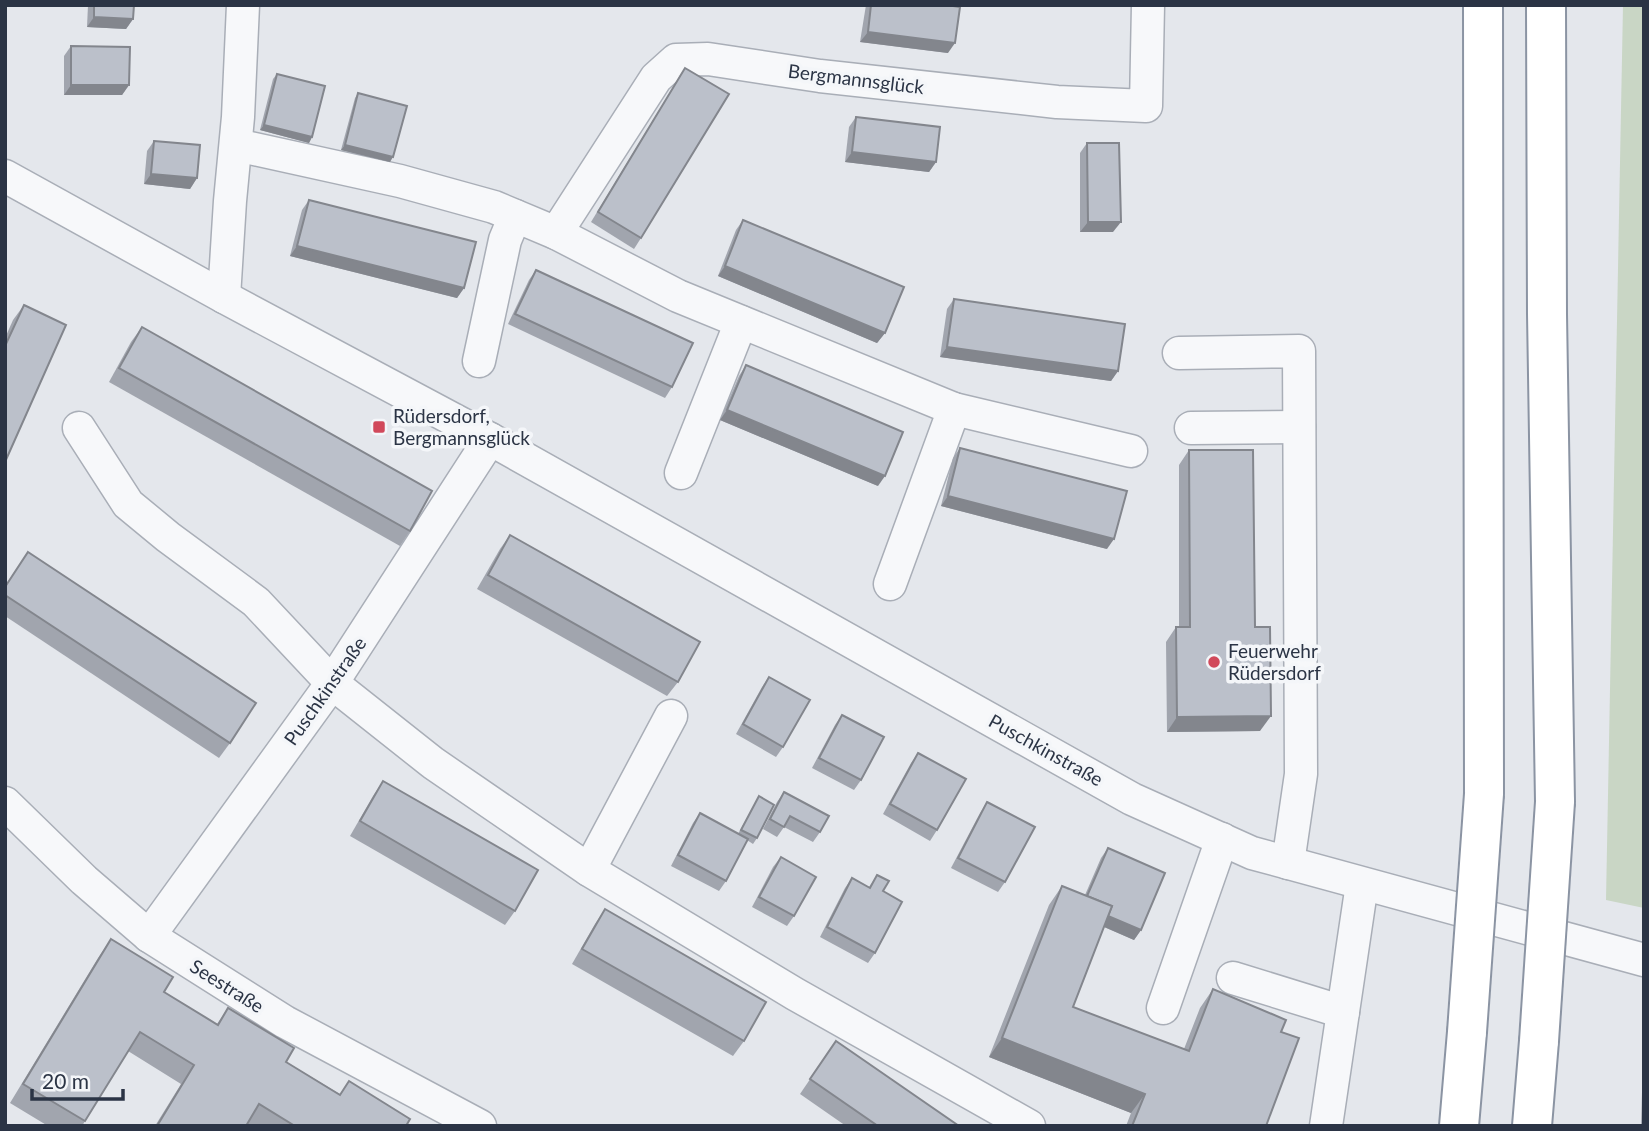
<svg xmlns="http://www.w3.org/2000/svg" width="1649" height="1131" font-family="Lato,sans-serif">
	<style>
		.green { fill: #c9d6c5 }
		.lines { fill: none; stroke-linecap: round; stroke-linejoin: round }
		.minor-casing { stroke: #a9aeb7; stroke-width: 35 }
		.highway-casing { stroke: #8b94a3; stroke-width: 42 }
		.minor { stroke: #f7f8fa; stroke-width: 32 }
		.highway { stroke: #fff; stroke-width: 38 }
		.highway-bridge-casing { stroke: #8b94a3; stroke-width: 42; stroke-linecap: butt }
		.highway-bridge { stroke: #fff; stroke-width: 38 }
		.wall { fill: #a1a5ae }
		.shaded-wall { fill: #83868d }
		.building { fill: #bbc0ca; stroke: #83868d; stroke-width: 2 }
		.poi-dot { fill: #d1495b; stroke: #f4f6f9; stroke-width: 2.5 }
		.labels { text-anchor: middle; stroke-width: 7; stroke-linejoin: round; paint-order: stroke }
		.street-label { font-size: 19px; fill: #2b3445; stroke: #f4f6f9 }
		.poi-label { font-size: 19px; fill: #2b3445; stroke: #f4f6f9; text-anchor: start }
	</style>
	<rect width="100%" height="100%" fill="#e4e7ec"/>
	<path class="green" d="M1623,5H1644V908L1606,900Z"/>
	<g class="lines">
		<defs>
			<g id="minor">
				<path d="M236,145L400,181L494,207L556,233L678,296L954,409L1131,451"/>
				<path d="M5,176L224,297L490,439L1132,799L1252,853L1644,960"/>
				<path d="M556,233L656,78L676,60L708,59L820,76L1057,102L1146,106L1148,5"/>
				<path d="M224,297L230,201L238,117L243,5"/>
				<path d="M1179,353L1299,351L1301,774L1288,863"/>
				<path d="M479,361L505,240L515,216"/>
				<path d="M79,428L128,504L168,537L256,602L332,683L433,763L589,870L795,994L1029,1126"/>
				<path d="M1191,428L1299,427"/>
				<path d="M681,473L741,322"/>
				<path d="M890,584L954,409"/>
				<path d="M5,803L84,880L149,936L285,1022L480,1126"/>
				<path d="M589,870L671,716"/>
				<path d="M149,936L332,683L490,439"/>
				<path d="M1233,978L1343,1012"/>
				<path d="M1163,1008L1222,839"/>
				<path d="M1326,1126L1362,884"/>
			</g>
			<g id="highway">
				<path d="M1483,5L1484,794"/>
				<path d="M1546,5L1547,314L1555,802"/>
				<path d="M1459,1126L1467,1032"/>
				<path d="M1532,1126L1539,1041"/>
			</g>
		</defs>
		<use href="#minor" class="minor-casing"/>
		<use href="#highway" class="highway-casing"/>
		<use href="#minor" class="minor"/>
		<use href="#highway" class="highway"/>
		<defs>
			<g id="highway-bridge">
				<path d="M1467,1032L1484,794"/>
				<path d="M1539,1041L1555,802"/>
			</g>
		</defs>
		<use href="#highway-bridge" class="highway-bridge-casing"/>
		<use href="#highway-bridge" class="highway-bridge"/>
	</g>
	<g class="wall">
		<path d="M88,5H134L133,19L126,29L87,27Z"/>
		<path d="M866,5H946L948,53L860,42Z"/>
		<path d="M71,46L129,85L122,95H64V56Z"/>
		<path d="M685,68L641,238L634,249L591,222Z"/>
		<path d="M277,74L312,137L309,143L260,130L273,79Z"/>
		<path d="M358,93L390,162L341,150L355,98Z"/>
		<path d="M856,117L936,162L929,172L845,162L849,127Z"/>
		<path d="M154,141L197,178L190,189L144,184L147,151Z"/>
		<path d="M1087,143L1113,232H1080V153Z"/>
		<path d="M309,200L464,288L457,298L290,256L302,210Z"/>
		<path d="M743,220L885,333L877,343L718,276L736,230Z"/>
		<path d="M536,270L672,387L665,398L508,324L529,280Z"/>
		<path d="M954,299L1118,371L1111,381L940,357L947,309Z"/>
		<path d="M24,305L5,462V338L13,320Z"/>
		<path d="M142,327L410,531L400,546L109,382L131,342Z"/>
		<path d="M746,365L878,486L720,420L739,376Z"/>
		<path d="M960,448L1107,549L941,506L953,458Z"/>
		<path d="M1189,450L1255,627L1260,731L1167,732L1166,642L1176,627H1179V465Z"/>
		<path d="M510,535L678,682L667,696L477,589L500,549Z"/>
		<path d="M28,552L230,743L219,758L5,616V586Z"/>
		<path d="M769,677L783,747L776,757L736,734L762,687Z"/>
		<path d="M842,715L861,780L854,790L812,768L835,725Z"/>
		<path d="M918,753L937,830L930,841L883,814L911,763Z"/>
		<path d="M383,781L515,911L505,925L350,836L373,796Z"/>
		<path d="M784,792L820,832L813,842L784,827L777,837L763,829L777,802Z"/>
		<path d="M759,796L757,838L753,844L747,840L726,881L719,891L671,866L693,823L700,813L738,834Z"/>
		<path d="M987,802L1005,882L998,892L951,868L980,813Z"/>
		<path d="M1108,848L1141,930L1134,940L1104,927L1073,1007L1184,1049L1200,1008L1213,989L1281,1032L1266,1126H1126L1131,1113L989,1057L1049,905L1062,886L1085,895L1101,858Z"/>
		<path d="M781,857L794,916L787,926L752,907L773,867Z"/>
		<path d="M877,875L883,891L875,953L868,963L820,937L845,888L852,878L869,887Z"/>
		<path d="M605,909L744,1041L733,1056L572,964L595,924Z"/>
		<path d="M111,939L164,992L217,1024L228,1008L286,1062L340,1094L349,1081L406,1126H250L247,1124L246,1126H155L181,1084L128,1051L82,1126H48L10,1103L98,958Z"/>
		<path d="M836,1041L959,1126H846L800,1094Z"/>
		<path d="M1644,1058V1126H1641L1643,1059Z"/>
	</g>
	<g class="shaded-wall">
		<path d="M1068,5H1113L1112,7L1067,6Z"/>
		<path d="M94,17L133,19L126,29L87,27Z"/>
		<path d="M868,32L955,43L948,53L860,42Z"/>
		<path d="M71,85H129L122,95H64Z"/>
		<path d="M264,125L312,137L309,143L260,130Z"/>
		<path d="M345,145L393,157L390,162L341,150Z"/>
		<path d="M852,152L936,162L929,172L845,162Z"/>
		<path d="M151,174L197,178L190,189L144,184Z"/>
		<path d="M1088,222H1121L1113,232H1080Z"/>
		<path d="M297,246L464,288L457,298L290,256Z"/>
		<path d="M725,266L885,333L877,343L718,276Z"/>
		<path d="M947,347L1118,371L1111,381L940,357Z"/>
		<path d="M727,410L885,476L878,486L720,420Z"/>
		<path d="M948,496L1114,539L1107,549L941,506Z"/>
		<path d="M1271,716L1260,731L1167,732L1177,717Z"/>
		<path d="M1084,905L1141,930L1134,940L1077,915Z"/>
		<path d="M1002,1038L1145,1094L1131,1113L989,1057Z"/>
	</g>
	<g class="building">
		<path d="M94,5H134L133,19L94,17Z"/>
		<path d="M871,5H946L960,7L955,43L868,32Z"/>
		<path d="M71,46L130,47L129,85H71Z"/>
		<path d="M685,68L729,94L641,238L598,212Z"/>
		<path d="M277,74L325,86L312,137L264,125Z"/>
		<path d="M358,93L407,106L393,157L345,145Z"/>
		<path d="M856,117L940,127L936,162L852,152Z"/>
		<path d="M154,141L200,145L197,178L151,174Z"/>
		<path d="M1087,143H1119L1121,222H1088Z"/>
		<path d="M309,200L476,242L464,288L297,246Z"/>
		<path d="M743,220L904,287L885,333L725,266Z"/>
		<path d="M536,270L693,343L672,387L515,314Z"/>
		<path d="M954,299L1125,324L1118,371L947,347Z"/>
		<path d="M24,305L66,325L5,462V346Z"/>
		<path d="M142,327L432,491L410,531L119,368Z"/>
		<path d="M746,365L903,432L885,476L727,410Z"/>
		<path d="M960,448L1127,491L1114,539L948,496Z"/>
		<path d="M1189,450H1253L1255,627H1270L1271,716L1177,717L1176,627H1190Z"/>
		<path d="M510,535L700,642L678,682L488,575Z"/>
		<path d="M28,552L256,703L230,743L5,595V587Z"/>
		<path d="M769,677L810,700L783,747L743,724Z"/>
		<path d="M842,715L884,737L861,780L819,758Z"/>
		<path d="M918,753L966,779L937,830L890,804Z"/>
		<path d="M383,781L538,870L515,911L360,821Z"/>
		<path d="M784,792L829,816L820,832L790,816L784,827L770,819Z"/>
		<path d="M759,796L774,805L757,838L741,830Z"/>
		<path d="M987,802L1035,827L1005,882L958,858Z"/>
		<path d="M700,813L748,839L726,881L678,855Z"/>
		<path d="M1108,848L1165,873L1141,930L1108,916L1112,906L1087,896Z"/>
		<path d="M781,857L816,877L794,916L759,897Z"/>
		<path d="M877,875L889,881L883,891L902,902L875,953L827,927L852,878L870,888Z"/>
		<path d="M1062,886L1112,906L1073,1007L1189,1051L1213,989L1286,1020L1281,1032L1299,1038L1266,1126H1132L1145,1094L1002,1038Z"/>
		<path d="M605,909L766,1002L744,1041L582,949Z"/>
		<path d="M111,939L173,977L164,992L218,1025L228,1008L294,1048L286,1062L340,1095L349,1081L410,1119L406,1126H295L259,1104L246,1126H157L194,1065L140,1032L85,1121L23,1084Z"/>
		<path d="M836,1041L959,1126H878L810,1079Z"/>
	</g>
	<g class="poi-dot">
		<rect x="372" y="420" width="14" height="14" rx="3.5"/>
		<circle cx="1214" cy="662" r="7"/>
	</g>
	<g class="labels">
		<g class="street-label">
			<text transform="translate(856 79) rotate(7)" y="7">Bergmannsglück</text>
			<text transform="translate(325 691) rotate(-55)" y="7">Puschkinstraße</text>
			<text transform="translate(1046 750) rotate(29)" y="7">Puschkinstraße</text>
			<text transform="translate(227 986) rotate(32)" y="7">Seestraße</text>
		</g>
		<g class="poi-label">
			<text x="393" y="423">Rüdersdorf,<tspan x="393" dy="22">Bergmannsglück</tspan></text>
			<text x="1228" y="658">Feuerwehr<tspan x="1228" dy="22">Rüdersdorf</tspan></text>
		</g>
	</g>
	<rect width="1649" height="1131" fill="none" stroke="#2b3445" stroke-width="14"/>
	<path d="M32 1089v10h91v-10" fill="none" stroke="#2b3445" stroke-width="3.5"/>
	<text x="42" y="1089" font-size="21" fill="#2b3445" stroke="#f4f6f9" stroke-width="5" paint-order="stroke">20 m</text>
</svg>
